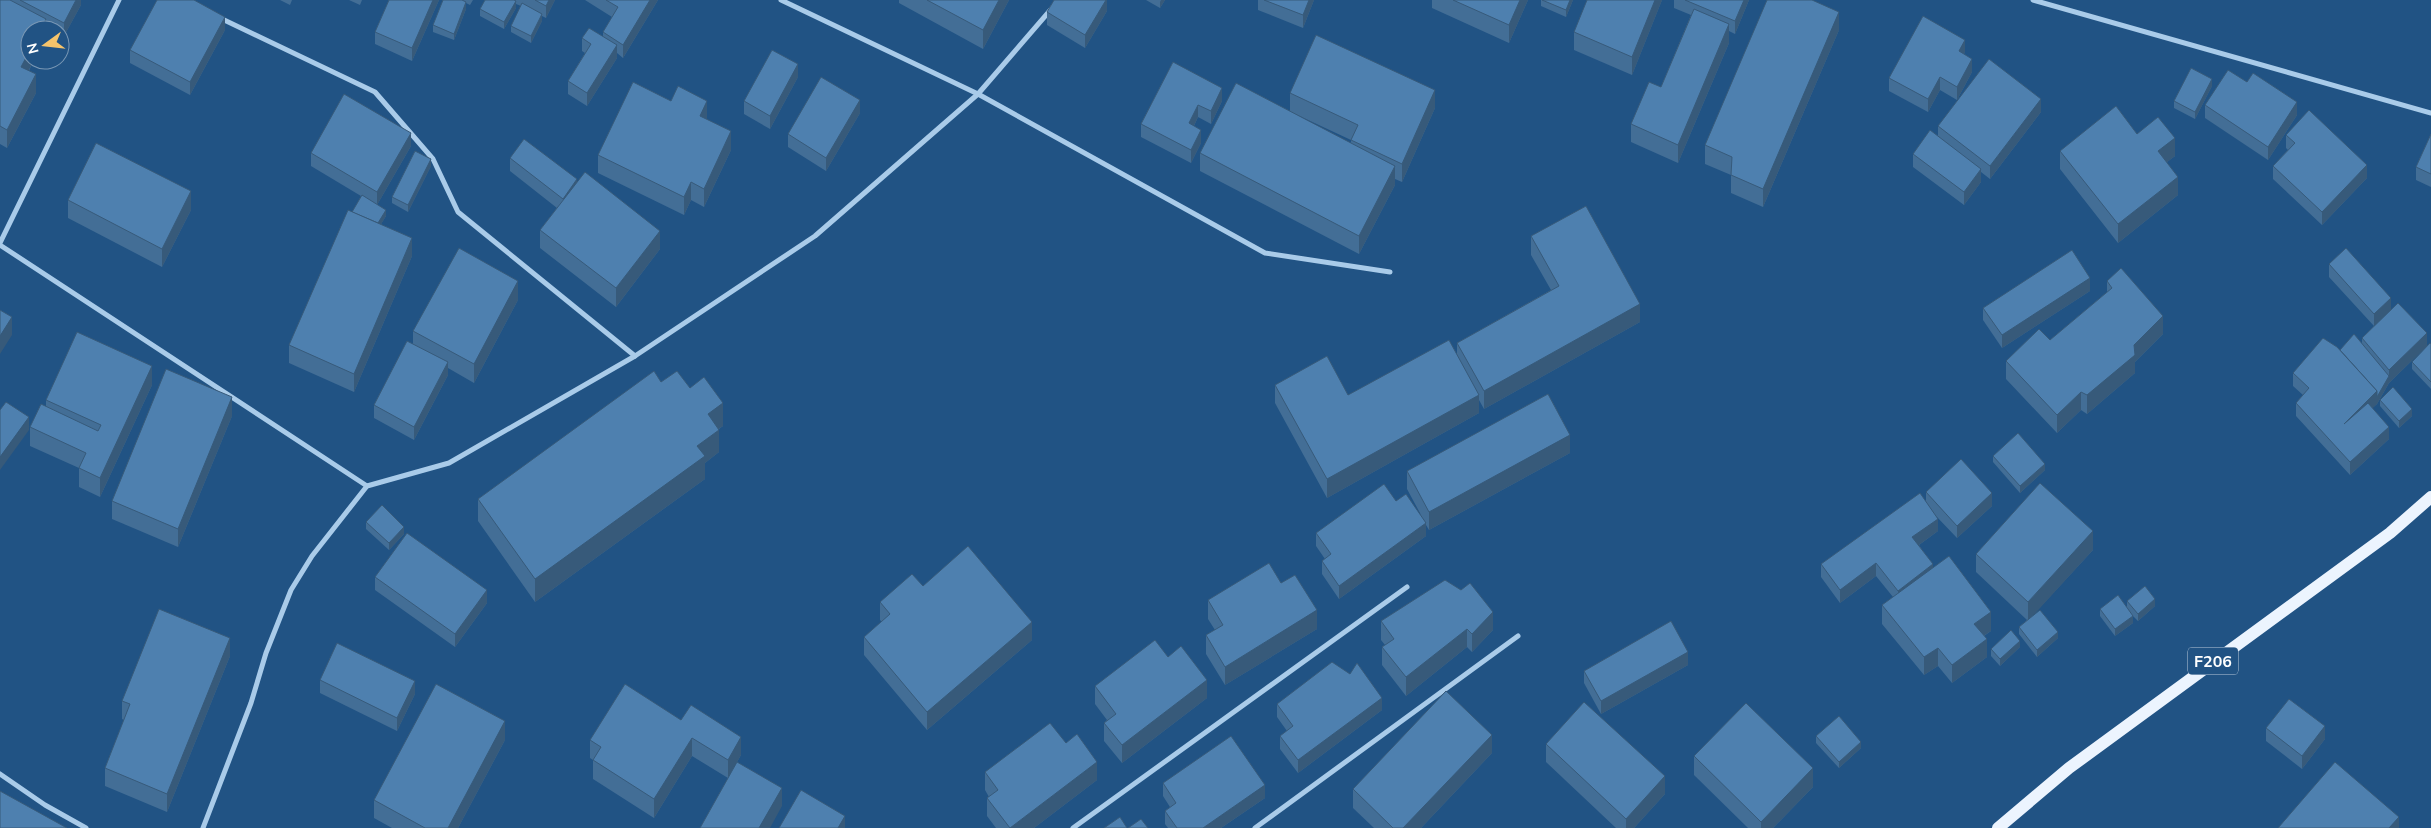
<svg xmlns="http://www.w3.org/2000/svg" width="2431" height="828" font-family="'Nunito Sans',sans-serif">
	<style>
		.lines { fill: none; stroke-linecap: round; stroke-linejoin: round }
		.minor { stroke: #a9cbe9; stroke-width: 5 }
		.primary { stroke: #ecf4fe; stroke-width: 12 }
		.wall { fill: #436e96; fill-rule: evenodd }
		.shaded-wall { fill: #375a7a }
		.building { fill: #4e80af; stroke: #375a7a }
		.labels { text-anchor: middle; stroke-width: 4; stroke-linejoin: round; paint-order: stroke }
		.shield { fill: #215384; stroke: #bccbda; stroke-width: 1 }
		.shield-label { font-size: 16px; font-weight: bold; fill: #fff }
	</style>
	<rect width="100%" height="100%" fill="#215384"/>
	<g class="lines">
		<g class="minor">
			<path d="M781,0L978,94L1265,253L1390,272"/>
			<path d="M2033,0L2431,113"/>
			<path d="M220,18L375,92L433,159L458,212L635,356"/>
			<path d="M0,243L119,0"/>
			<path d="M0,245L367,486"/>
			<path d="M0,774L45,805L86,828"/>
			<path d="M203,828L251,703L266,653L291,590L312,556L367,486L449,463L635,356L815,236L978,94L1059,0"/>
			<path d="M1073,828L1407,587"/>
			<path d="M1255,828L1518,636"/>
		</g>
		<path class="primary" d="M1998,828L2069,768L2390,533L2431,497"/>
	</g>
	<g class="wall">
		<path d="M0,0H81V5L64,36L60,34V30H53L46,27V30L29,71L36,93L7,148L0,144Z"/>
		<path d="M280,0H292L290,5Z"/>
		<path d="M349,0H362L360,5Z"/>
		<path d="M389,0H439L412,61L375,44V32Z"/>
		<path d="M443,0H473L470,5L466,3V9L454,40L433,32V25Z"/>
		<path d="M485,0H555L546,18L542,16V21L531,43L511,32V26L521,6L516,4V8L504,29L480,16V9Z"/>
		<path d="M585,0H658L623,58L617,53V58L587,106L568,94V81L585,53L582,51V38L603,36V32L612,17Z"/>
		<path d="M899,0H1009L983,49L899,3Z"/>
		<path d="M1107,0V11L1085,48L1047,25V12Z"/>
		<path d="M1146,0H1165L1160,8Z"/>
		<path d="M1258,0H1314L1303,28L1258,10Z"/>
		<path d="M1432,0H1528L1509,43L1432,8Z"/>
		<path d="M1541,0H1573L1566,17L1541,6Z"/>
		<path d="M1662,0L1632,75L1574,50V32Z"/>
		<path d="M1674,0H1749L1735,34L1729,31V43L1678,163L1631,142V124L1661,87L1691,15L1674,8Z"/>
		<path d="M225,30L190,95L130,63V50Z"/>
		<path d="M1839,30L1763,207L1731,193V175L1705,164V145Z"/>
		<path d="M1965,52L1964,54L1972,72L1957,100L1940,90L1928,112L1889,91V78Z"/>
		<path d="M1173,62L1222,101L1211,124L1198,117L1194,126L1201,143L1191,163L1141,137V124Z"/>
		<path d="M798,77L770,129L744,114V101Z"/>
		<path d="M2247,82L2297,115L2268,160L2205,118V105Z"/>
		<path d="M2212,86L2195,119L2174,108V101Z"/>
		<path d="M1290,93L1435,108L1402,182L1395,179V185L1359,254L1200,171V153L1290,111ZM1293,113L1351,140V144Z"/>
		<path d="M2041,112L1990,179L1981,172V182L1964,205L1913,167V154L1938,137V126Z"/>
		<path d="M860,113L826,171L788,147V134Z"/>
		<path d="M707,119L731,150L704,207L691,200L684,215L598,173V155Z"/>
		<path d="M2137,134L2175,156L2167,162L2178,195L2118,243L2060,169V151Z"/>
		<path d="M2431,134V187L2416,180V167Z"/>
		<path d="M2286,135L2367,178L2322,225L2273,179V166L2288,150L2286,148Z"/>
		<path d="M411,146L377,205L386,216L381,224L412,256L354,392L289,363V345L361,196L311,166V153Z"/>
		<path d="M510,158L577,182L660,249L616,307L540,248V230L557,208L510,171Z"/>
		<path d="M431,166L408,212L392,203V197Z"/>
		<path d="M68,200L191,210L162,267L68,218Z"/>
		<path d="M1531,236L1640,322L1484,409L1479,400V413L1327,498L1275,403V385L1348,395L1457,355V343L1551,290L1531,255Z"/>
		<path d="M2329,264L2391,309L2427,346L2389,383L2377,404L2372,408L2389,439L2350,475L2296,416V403L2303,395L2293,386V373L2340,350L2362,345V338L2374,326L2329,277Z"/>
		<path d="M2107,281L2163,334L2135,362V373L2087,414L2081,410L2057,433L2006,379V361L2050,340L2107,292Z"/>
		<path d="M2090,291L2002,348L1983,320V308Z"/>
		<path d="M518,300L474,383L448,368V375L414,440L374,418V405L413,344V331Z"/>
		<path d="M2431,344V389L2412,369V362Z"/>
		<path d="M661,382L690,388L723,426L719,429V452L705,463V479L535,602L478,521V499Z"/>
		<path d="M152,385L100,497L79,487V468L30,446V427L46,406V400Z"/>
		<path d="M2380,400L2412,416L2399,428L2380,406Z"/>
		<path d="M232,416L178,547L112,519V501Z"/>
		<path d="M1570,453L1429,530L1426,525V536L1339,599L1322,574V561L1325,559L1316,546V533L1396,501L1421,515L1407,489V471Z"/>
		<path d="M1993,456L2045,470L2020,493L1993,462Z"/>
		<path d="M1926,492L1992,506L1957,538L1936,516L1938,531L1919,545L1933,568L1991,631L1984,636L1987,657L1952,683L1938,666L1924,675L1882,624V605L1893,597L1876,576L1840,603L1821,577V564L1926,502Z"/>
		<path d="M366,522L404,534L389,550L366,529Z"/>
		<path d="M2093,550L2033,615L2058,638L2037,657L2019,634V627L2027,620L1976,572V554Z"/>
		<path d="M375,577L487,603L455,647L375,590Z"/>
		<path d="M1281,583L1317,629L1225,685L1206,654V635L1215,630L1208,619V600Z"/>
		<path d="M923,586L1032,640L927,730L864,655V637L882,622L880,620V602Z"/>
		<path d="M2127,601L2155,606L2138,621L2131,614L2133,623L2115,636L2100,616V609L2127,607Z"/>
		<path d="M1381,621L1493,630L1472,652L1467,647L1406,696L1382,665V647L1385,645L1381,640Z"/>
		<path d="M2020,647L2000,666L1991,656V649Z"/>
		<path d="M230,656L167,812L105,786V768L124,720L122,719V701Z"/>
		<path d="M1168,657L1207,698L1122,763L1104,741V723L1107,720L1095,704V686Z"/>
		<path d="M1688,665L1601,714L1584,683V671Z"/>
		<path d="M320,680L415,694L397,731L320,693Z"/>
		<path d="M1277,704L1382,710L1298,773L1280,749V736L1287,731L1277,717Z"/>
		<path d="M681,720L741,755L737,762L782,806L728,778L692,756L654,818L593,779V760L590,758V740Z"/>
		<path d="M2266,728L2325,739L2302,769L2266,741Z"/>
		<path d="M1816,736L1861,748L1839,768L1816,743Z"/>
		<path d="M505,740L458,828H392L374,818V800Z"/>
		<path d="M1066,743L1097,780L1034,828H996L987,816V798L989,797L985,790V772Z"/>
		<path d="M1546,744L1665,794L1634,828H1616L1546,762Z"/>
		<path d="M1492,753L1421,828H1374L1353,808V789Z"/>
		<path d="M1694,756L1813,787L1773,828H1748L1694,775Z"/>
		<path d="M1163,783L1265,798L1221,828H1168L1165,824V811L1170,807L1163,796Z"/>
	</g>
	<g class="shaded-wall">
		<path d="M76,0H81V5L64,36V23Z"/>
		<path d="M433,0H439L412,61V48Z"/>
		<path d="M549,0H555L546,18V6Z"/>
		<path d="M650,0H658L623,58V45Z"/>
		<path d="M999,0H1009L983,49V30Z"/>
		<path d="M1106,0H1107V11L1085,48V35Z"/>
		<path d="M1161,0H1165L1160,8V2Z"/>
		<path d="M1309,0H1314L1303,28V15Z"/>
		<path d="M1520,0H1528L1509,43V25Z"/>
		<path d="M1570,0H1573L1566,17V10Z"/>
		<path d="M1655,0H1662L1632,75V57Z"/>
		<path d="M1744,0H1749L1735,34V21Z"/>
		<path d="M516,1V8L504,29V22Z"/>
		<path d="M466,2V9L454,40V34Z"/>
		<path d="M1839,12V30L1763,207V189Z"/>
		<path d="M542,14V21L531,43V36Z"/>
		<path d="M225,17V30L190,95V82Z"/>
		<path d="M46,19V30H40Z"/>
		<path d="M1729,24V43L1678,163V145Z"/>
		<path d="M1965,40V52L1959,64V51Z"/>
		<path d="M617,45V58L587,106V93Z"/>
		<path d="M30,50V60H34L21,85V67Z"/>
		<path d="M1972,59V72L1957,100V87Z"/>
		<path d="M798,64V77L770,129V116Z"/>
		<path d="M36,74V93L7,148V130Z"/>
		<path d="M1940,77V90L1928,112V99Z"/>
		<path d="M2212,79V86L2195,119V112Z"/>
		<path d="M1222,88V101L1211,124V111Z"/>
		<path d="M1435,90V108L1402,182V164Z"/>
		<path d="M2041,99V112L1990,179V166Z"/>
		<path d="M860,100V113L826,171V158Z"/>
		<path d="M707,101V119L700,134V116Z"/>
		<path d="M2297,102V115L2268,160V147Z"/>
		<path d="M1198,105V117L1189,136V123Z"/>
		<path d="M1201,130V143L1191,163V150Z"/>
		<path d="M731,131V150L704,207V189Z"/>
		<path d="M411,133V146L377,205V192Z"/>
		<path d="M2175,138V156L2158,169V151Z"/>
		<path d="M431,159V166L408,212V205Z"/>
		<path d="M2367,165V178L2322,225V212Z"/>
		<path d="M1395,166V185L1359,254V236Z"/>
		<path d="M1981,169V182L1964,205V192Z"/>
		<path d="M2178,177V195L2118,243V224Z"/>
		<path d="M577,179V192L563,212V199Z"/>
		<path d="M691,182V200L684,215V197Z"/>
		<path d="M191,191V210L162,267V249Z"/>
		<path d="M386,210V216L375,234V227Z"/>
		<path d="M660,231V249L616,307V288Z"/>
		<path d="M412,238V256L354,392V374Z"/>
		<path d="M2090,278V291L2002,348V335Z"/>
		<path d="M518,281V300L474,383V364Z"/>
		<path d="M2391,298V311L2374,327V314Z"/>
		<path d="M1640,304V322L1484,409V391Z"/>
		<path d="M2163,316V334L2135,362V373L2087,414V395L2134,345Z"/>
		<path d="M12,317V335L0,354V336Z"/>
		<path d="M2427,333V346L2389,383L2377,404L2344,436V424L2389,376V370Z"/>
		<path d="M448,362V375L414,440V427Z"/>
		<path d="M152,366V385L100,497V478Z"/>
		<path d="M2081,392V410L2057,433V415Z"/>
		<path d="M1479,395V413L1327,498V479Z"/>
		<path d="M232,397V416L178,547V529Z"/>
		<path d="M723,403V426L708,436V414Z"/>
		<path d="M2412,409V416L2399,428V421Z"/>
		<path d="M29,417V430L0,470V457Z"/>
		<path d="M2389,427V439L2350,475V462Z"/>
		<path d="M719,430V452L705,463V479L535,602V579L697,446Z"/>
		<path d="M1570,435V453L1429,530V512Z"/>
		<path d="M2045,464V470L2020,493V486Z"/>
		<path d="M1992,493V506L1957,538V526Z"/>
		<path d="M1938,519V531L1912,550V537Z"/>
		<path d="M1426,523V536L1339,599V586Z"/>
		<path d="M404,527V534L389,550V543Z"/>
		<path d="M2093,531V550L2028,621V602Z"/>
		<path d="M1876,563V576L1840,603V590Z"/>
		<path d="M1933,564V577L1898,604V591Z"/>
		<path d="M487,590V603L455,647V634Z"/>
		<path d="M2155,599V606L2138,621V614Z"/>
		<path d="M1317,610V629L1225,685V667Z"/>
		<path d="M1493,612V630L1472,652V634Z"/>
		<path d="M1991,612V631L1974,642V624Z"/>
		<path d="M2133,616V623L2115,636V629Z"/>
		<path d="M1032,622V640L927,730V712Z"/>
		<path d="M1467,629V647L1406,696V677Z"/>
		<path d="M2058,632V638L2037,657V650Z"/>
		<path d="M230,638V656L167,812V794Z"/>
		<path d="M1987,639V657L1952,683V665Z"/>
		<path d="M2020,641V647L2000,666V659Z"/>
		<path d="M1938,648V666L1924,675V657Z"/>
		<path d="M1688,652V665L1601,714V701Z"/>
		<path d="M1207,680V698L1122,763V745Z"/>
		<path d="M415,681V694L397,731V718Z"/>
		<path d="M1382,698V710L1298,773V760Z"/>
		<path d="M505,721V740L458,828H448Z"/>
		<path d="M2325,726V739L2302,769V756Z"/>
		<path d="M1492,735V753L1421,828H1403Z"/>
		<path d="M741,737V755L728,778V760Z"/>
		<path d="M692,738V756L654,818V799Z"/>
		<path d="M1861,742V748L1839,768V762Z"/>
		<path d="M1097,762V780L1034,828H1010Z"/>
		<path d="M1813,768V787L1773,828H1761V822Z"/>
		<path d="M1665,776V794L1634,828H1626V819Z"/>
		<path d="M1265,785V798L1221,828H1203Z"/>
		<path d="M782,788V806L770,828H759Z"/>
		<path d="M845,816V828H838Z"/>
		<path d="M2399,817V828H2389Z"/>
	</g>
	<g class="building">
		<path d="M0,0H10L46,19L40,30H30V50L21,67L36,74L7,130L0,126Z"/>
		<path d="M20,0H76L64,23Z"/>
		<path d="M157,0H194L225,17L190,82L130,50Z"/>
		<path d="M389,0H433L412,48L375,32Z"/>
		<path d="M443,0H462L466,2L454,34L433,25Z"/>
		<path d="M485,0H514L516,1L504,22L480,9Z"/>
		<path d="M535,0H549L546,6Z"/>
		<path d="M606,0H650L623,45L603,32L618,7Z"/>
		<path d="M927,0H999L983,30Z"/>
		<path d="M1054,0H1106L1085,35L1047,12Z"/>
		<path d="M1264,0H1309L1303,15Z"/>
		<path d="M1453,0H1520L1509,25Z"/>
		<path d="M1542,0H1570L1566,10Z"/>
		<path d="M1587,0H1655L1632,57L1574,32Z"/>
		<path d="M1685,0H1744L1735,21Z"/>
		<path d="M1767,0H1812L1839,12L1763,189L1731,175L1732,157L1705,145Z"/>
		<path d="M522,3L542,14L531,36L511,26Z"/>
		<path d="M1694,9L1729,24L1678,145L1631,124L1649,82L1661,87Z"/>
		<path d="M1923,16L1965,40L1959,51L1972,59L1957,87L1940,77L1928,99L1889,78Z"/>
		<path d="M589,28L617,45L587,93L568,81L591,44L582,38Z"/>
		<path d="M1316,35L1435,90L1402,164L1351,140L1358,125L1290,93Z"/>
		<path d="M772,50L798,64L770,116L744,101Z"/>
		<path d="M1989,59L2041,99L1990,166L1938,126Z"/>
		<path d="M1173,62L1222,88L1211,111L1198,105L1189,123L1201,130L1191,150L1141,124Z"/>
		<path d="M2191,68L2212,79L2195,112L2174,101Z"/>
		<path d="M2228,70L2247,82L2253,73L2297,102L2268,147L2205,105Z"/>
		<path d="M821,77L860,100L826,158L788,134Z"/>
		<path d="M633,82L671,101L678,86L707,101L700,116L731,131L704,189L691,182L684,197L598,155Z"/>
		<path d="M1236,83L1395,166L1359,236L1200,153Z"/>
		<path d="M344,94L411,133L377,192L311,153Z"/>
		<path d="M2116,106L2137,134L2158,117L2175,138L2158,151L2178,177L2118,224L2060,151Z"/>
		<path d="M2309,110L2367,165L2322,212L2273,166L2295,143L2286,135Z"/>
		<path d="M1930,130L1981,169L1964,192L1913,154Z"/>
		<path d="M2431,134V174L2416,167Z"/>
		<path d="M524,139L577,179L563,199L510,158Z"/>
		<path d="M96,143L191,191L162,249L68,200Z"/>
		<path d="M415,151L431,159L408,205L392,197Z"/>
		<path d="M585,172L660,231L616,288L540,230Z"/>
		<path d="M362,195L386,210L378,223L352,212Z"/>
		<path d="M1586,206L1640,304L1484,391L1457,343L1559,286L1531,236Z"/>
		<path d="M348,210L412,238L354,374L289,345Z"/>
		<path d="M459,248L518,281L474,364L413,331Z"/>
		<path d="M2346,248L2391,298L2374,314L2329,264Z"/>
		<path d="M2072,250L2090,278L2002,335L1983,308Z"/>
		<path d="M2121,268L2163,316L2134,345L2135,355L2087,395L2081,392L2057,415L2006,361L2039,329L2050,340L2112,288L2107,281Z"/>
		<path d="M2398,303L2427,333L2389,370L2362,338Z"/>
		<path d="M0,310L12,317L0,336Z"/>
		<path d="M77,332L152,366L100,478L79,468L86,453L30,427L41,404L98,431L101,425L46,400Z"/>
		<path d="M2354,334L2389,376L2377,397V391L2340,350Z"/>
		<path d="M2323,338L2337,347L2377,391L2344,424L2368,403L2389,427L2350,462L2296,403L2309,388L2293,373Z"/>
		<path d="M1449,340L1479,395L1327,479L1275,385L1327,356L1348,395Z"/>
		<path d="M407,341L448,362L414,427L374,405Z"/>
		<path d="M2430,343L2431,344V382L2412,362Z"/>
		<path d="M166,369L232,397L178,529L112,501Z"/>
		<path d="M654,371L661,382L677,371L690,388L704,377L723,403L708,414L719,430L697,446L705,456L535,579L478,499Z"/>
		<path d="M2393,387L2412,409L2399,421L2380,400Z"/>
		<path d="M1548,394L1570,435L1429,512L1407,471Z"/>
		<path d="M6,402L29,417L0,457V410Z"/>
		<path d="M2018,433L2045,464L2020,486L1993,456Z"/>
		<path d="M1961,459L1992,493L1957,526L1926,492Z"/>
		<path d="M2040,483L2093,531L2028,602L1976,554Z"/>
		<path d="M1384,484L1396,501L1406,494L1426,523L1339,586L1322,561L1331,554L1316,533Z"/>
		<path d="M1920,493L1938,519L1912,537L1933,564L1898,591L1876,563L1840,590L1821,564Z"/>
		<path d="M382,505L404,527L389,543L366,522Z"/>
		<path d="M407,533L487,590L455,634L375,577Z"/>
		<path d="M968,546L1032,622L927,712L864,637L890,614L880,602L912,574L923,586Z"/>
		<path d="M1949,556L1991,612L1974,624L1987,639L1952,665L1938,648L1924,657L1882,605Z"/>
		<path d="M1269,563L1281,583L1295,575L1317,610L1225,667L1206,635L1223,625L1208,600Z"/>
		<path d="M1445,580L1461,590L1470,583L1493,612L1472,634L1467,629L1406,677L1382,647L1394,639L1381,621Z"/>
		<path d="M2145,586L2155,599L2138,614L2127,601Z"/>
		<path d="M2118,595L2133,616L2115,629L2100,609Z"/>
		<path d="M159,609L230,638L167,794L105,768L130,704L122,701Z"/>
		<path d="M2040,610L2058,632L2037,650L2019,627Z"/>
		<path d="M1671,621L1688,652L1601,701L1584,671Z"/>
		<path d="M2011,630L2020,641L2000,659L1991,649Z"/>
		<path d="M1155,640L1168,657L1181,646L1207,680L1122,745L1104,723L1116,714L1095,686Z"/>
		<path d="M337,643L415,681L397,718L320,680Z"/>
		<path d="M1332,662L1350,674L1357,663L1382,698L1298,760L1280,736L1293,726L1277,704Z"/>
		<path d="M436,684L505,721L448,828H425L374,800Z"/>
		<path d="M625,684L681,720L691,705L741,737L728,760L692,738L654,799L593,760L601,747L590,740Z"/>
		<path d="M1446,691L1492,735L1403,828H1393L1353,789Z"/>
		<path d="M2289,699L2325,726L2302,756L2266,728Z"/>
		<path d="M1584,702L1665,776L1626,819L1546,744Z"/>
		<path d="M1746,703L1813,768L1761,822L1694,756Z"/>
		<path d="M1839,716L1861,742L1839,762L1816,736Z"/>
		<path d="M1050,723L1066,743L1077,734L1097,762L1010,828L987,798L998,790L985,772Z"/>
		<path d="M1231,736L1265,785L1203,828H1177L1165,811L1176,803L1163,783Z"/>
		<path d="M737,762L782,788L759,828H700Z"/>
		<path d="M2335,762L2399,817L2389,828H2278Z"/>
		<path d="M801,790L845,816L838,828H779Z"/>
		<path d="M0,791L67,828H0Z"/>
		<path d="M1120,817L1127,828H1104Z"/>
		<path d="M1141,819L1148,828H1128Z"/>
	</g>
	<g class="labels">
		<rect class="shield" x="2188" y="647.5" width="50" height="27" rx="4"/>
		<g class="shield-label">
			<text x="2213" y="667">F206</text>
		</g>
	</g>
	<g transform="translate(45 45) rotate(255)"><circle r="24" fill="#215384" stroke="#7a98b5"/>
	<path d="M0-4L9 19L0 12L-9 19Z" fill="#f6c46b"/>
	<text y="-8" font-size="14" font-weight="bold" text-anchor="middle" fill="#ffffff">N</text>
	</g>
</svg>
